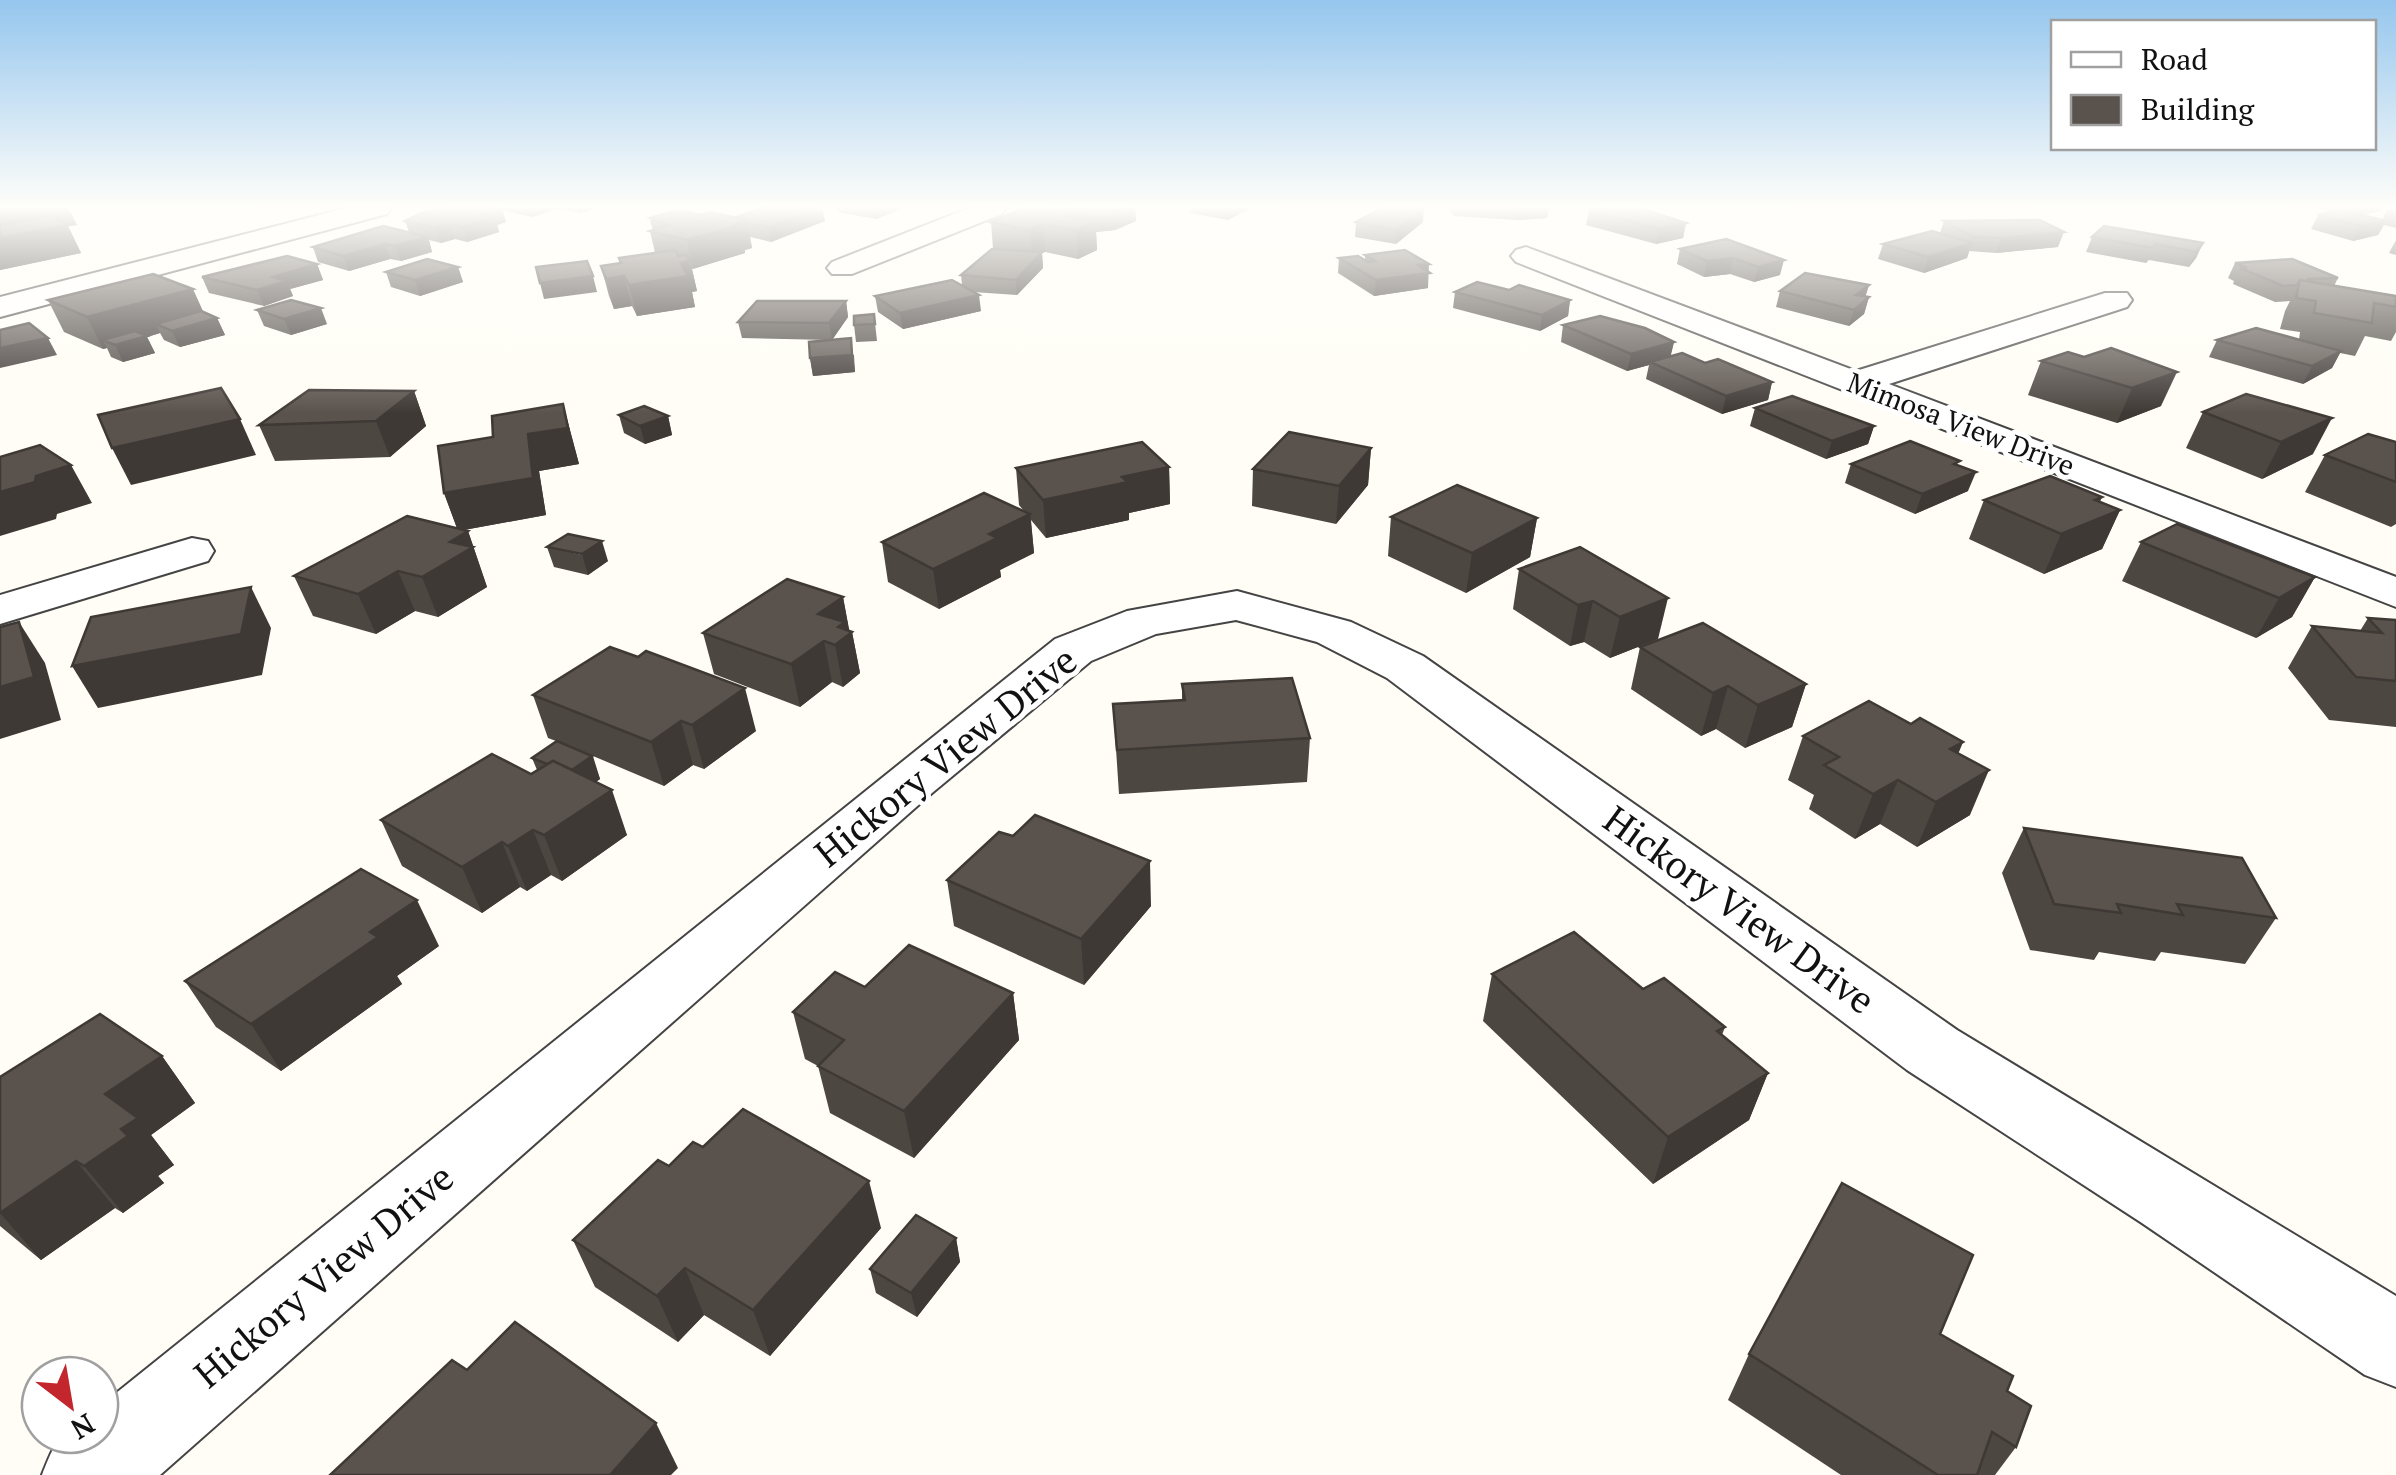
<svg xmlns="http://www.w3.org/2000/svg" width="2396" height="1475" font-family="'PT Serif',serif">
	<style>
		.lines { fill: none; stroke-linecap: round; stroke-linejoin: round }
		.minor-casing { stroke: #444; stroke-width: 4 }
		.minor { fill: #fff; fill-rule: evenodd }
		.wall { fill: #4d4742 }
		.shaded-wall { fill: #3f3936 }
		.building { fill: #5a524d; stroke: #3f3936; stroke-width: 2.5 }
		.labels { text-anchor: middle; stroke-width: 10; stroke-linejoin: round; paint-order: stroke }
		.far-street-label { font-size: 28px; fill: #111; stroke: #fff }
		.near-street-label { font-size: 38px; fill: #111; stroke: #fff }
	</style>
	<rect width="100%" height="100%" fill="#fffdf5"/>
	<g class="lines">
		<defs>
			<g id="minor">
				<path d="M347,208H391L387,214L0,317V297Z"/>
				<path d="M969,208H1006L1002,214L852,274H832L827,268L832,262Z"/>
				<path d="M1526,247L1856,371L2105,293H2127L2132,300L2127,307L1889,384L2396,577V607L1516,262L1511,256L1516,250Z"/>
				<path d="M192,538L208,541L214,551L208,561L0,624V595Z"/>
				<path d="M1237,591L1351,622L1423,656L1957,1030L2396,1296V1387L2365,1375L2142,1223L1907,1070L1387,678L1317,642L1236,620L1156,634L1091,661L932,793L160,1475H42C58,1435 57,1435 100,1435V1406L1055,639L1127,611Z"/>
			</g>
		</defs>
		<use href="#minor" class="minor-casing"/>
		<use href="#minor" class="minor"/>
	</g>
	<g class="wall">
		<path d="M0,208H68L77,225L68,226L81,253L0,270Z"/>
		<path d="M446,208H596L580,213L559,208L532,217L502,210L506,222L497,225L499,232L467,242L455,239L441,243L429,240L432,252L401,261L390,259L349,271L318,262L313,247L409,232L405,221Z"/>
		<path d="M762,208H822L825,221L771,242L750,237L752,248L745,250V253L692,269L697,291L692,292L695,307L637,316L632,306L614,309L609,296L601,266L620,263L619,258L655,253L650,231H653L650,220L700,215L737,217Z"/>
		<path d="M837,208H903L876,219L838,212Z"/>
		<path d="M1024,208H1135L1136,221L1115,230L1096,232L1097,250L1078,259L1045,252L1042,253L1043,268L1017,295L973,292L981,311L903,329L878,312L875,296L962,285L961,275L993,249L991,222Z"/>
		<path d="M1190,208H1249L1228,220L1190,213Z"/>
		<path d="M1449,208H1570L1549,209L1547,218L1517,220L1454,216Z"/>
		<path d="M2317,208H2381L2380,211L2361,215L2382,220L2387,210L2396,208V228L2384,225L2378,235L2353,241L2311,229L2318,215L2333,212Z"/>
		<path d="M1589,210L1686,223L1683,238L1656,244L1586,225Z"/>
		<path d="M1944,221L2058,247L1996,253L1969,251L1967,258L1924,273L1878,259L1883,244L1940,233Z"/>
		<path d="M1356,222H1423L1396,244L1355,237Z"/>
		<path d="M2092,237L2203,243L2196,258L2189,267L2149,260L2146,263L2086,252Z"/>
		<path d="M1726,239L1780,275L1754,282L1730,274L1704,277L1677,264L1680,249Z"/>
		<path d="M2396,240V255L2389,253Z"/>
		<path d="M1365,255L1428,272V288L1374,296L1338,273L1339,258L1365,260Z"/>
		<path d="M2235,263L2338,278L2334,286L2396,296V332L2391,341L2365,336L2355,356L2340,353L2332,368L2303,384L2209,357L2217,340H2299L2300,332L2280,329L2285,311L2290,301L2275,302L2233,284L2234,281L2228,278Z"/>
		<path d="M317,264L323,280L290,289L293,296L264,306L209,293L202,277Z"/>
		<path d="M458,267L463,282L420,296L391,287L386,272Z"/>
		<path d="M1869,285L1865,297H1869L1864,314L1849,326L1776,307L1780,291Z"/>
		<path d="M1509,290L1570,300L1568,316L1540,331L1453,308L1455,292Z"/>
		<path d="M48,300L203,313L217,318L225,335L180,347L164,340L160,333L147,337L155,353L123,362L111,357L107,348L103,349L64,332Z"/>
		<path d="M846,301L848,317L832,340L854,355L855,372L813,376L810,358L829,340L742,338L738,322Z"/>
		<path d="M257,310L327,324L291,335L264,326Z"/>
		<path d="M874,314L877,341L856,342L854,325Z"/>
		<path d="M1563,325L1674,342L1670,356L1705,363L1772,382L1768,400L1722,414L1646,379L1649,365L1627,371L1561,342Z"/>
		<path d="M2084,357L2161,406L2117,423L2028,395L2041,361Z"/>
		<path d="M414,391L426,426L390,457L275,461L259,425Z"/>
		<path d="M563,404L579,464L539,471L546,515L464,530L468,531L487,587L438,617L415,611L376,634L313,616L294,576L457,528L444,493L493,437Z"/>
		<path d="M1755,408L1874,426L1868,444L1826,459L1750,426Z"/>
		<path d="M2203,412L2313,454L2262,479L2186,448Z"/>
		<path d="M619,415L668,416L672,435L645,444L624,433Z"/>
		<path d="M2396,442V524L2391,527L2305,492L2325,455Z"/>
		<path d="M1371,448L1368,485L1336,524L1252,506L1253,469Z"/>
		<path d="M1851,464L1959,465L1968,491L1915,514L1845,483Z"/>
		<path d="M1169,467L1170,504L1129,513V520L1046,538L1031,520L1034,553L1000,570L1001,577L939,609L888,582L882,542L1024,511L1019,505L1016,468Z"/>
		<path d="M1984,500L2100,502L2120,510L2102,549L2044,574L1969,539Z"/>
		<path d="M1391,517L1537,518L1530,557L1466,593L1388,556Z"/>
		<path d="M2141,542L2315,577L2292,617L2256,638L2122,581Z"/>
		<path d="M547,547L608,561L588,575L554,567Z"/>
		<path d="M1580,547L1658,639L1610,658L1584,642L1570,646L1513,609L1519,569Z"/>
		<path d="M843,597L849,631L852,632L860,673L843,687L832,682L800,707L714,674L703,633Z"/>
		<path d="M2368,618L2396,620V727L2329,720L2288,668L2312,626L2360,631Z"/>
		<path d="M1640,647L1806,684L1792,727L1745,748L1716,729L1701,736L1631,689Z"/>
		<path d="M1182,684L1310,738L1307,782L1119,794L1113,704L1182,700Z"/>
		<path d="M533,695L756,731L704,769L693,765L664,786L593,756L600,779L596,782L627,835L562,881L551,875L527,891L520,887L482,913L402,866L381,820L531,774L537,770L532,758L556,741L548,738Z"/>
		<path d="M1911,724L1963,742L1958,753L1970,815L1917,847L1880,824L1855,839L1809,809L1814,795L1788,780L1803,736Z"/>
		<path d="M2024,828L2276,918L2245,964L2161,952L2155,961L2099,952L2094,960L2030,950L2002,873Z"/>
		<path d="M1013,836L1151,906L1084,985L954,926L947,880Z"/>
		<path d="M439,946L397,976L402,984L281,1071L216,1027L185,981Z"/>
		<path d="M1492,974L1643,989L1725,1027L1722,1035L1768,1073L1749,1120L1653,1184L1483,1021Z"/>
		<path d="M865,987L1013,993L1019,1040L914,1158L830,1113L818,1066L805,1059L793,1012Z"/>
		<path d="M162,1056L195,1103L151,1135L174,1165L158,1176L164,1183L123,1213L115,1208L41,1260L0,1226V1077Z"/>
		<path d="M669,1166L881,1228L770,1356L704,1315L678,1342L595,1287L573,1240Z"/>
		<path d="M956,1238L960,1262L917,1317L876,1293L870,1269Z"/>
		<path d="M1940,1334L2007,1391L2016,1447L1995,1475H1841L1728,1400L1749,1354Z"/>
	</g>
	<g class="shaded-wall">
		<path d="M0,208H6L16,227L0,230Z"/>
		<path d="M10,208H68L77,225L68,226L81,253L0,270V238L23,234Z"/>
		<path d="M502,208L506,222L497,225L499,232L467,242L463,227L480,215Z"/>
		<path d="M529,208H559L532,217Z"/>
		<path d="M579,208H596L580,213Z"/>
		<path d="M820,208H822L825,221L771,242L769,227Z"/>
		<path d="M874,208H903L876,219Z"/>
		<path d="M1122,208H1135L1136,221L1115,230L1096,232L1097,250L1078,259L1077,230L1064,216L1079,209L1080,229L1095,222L1094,217Z"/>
		<path d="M1228,208H1249V209L1228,220Z"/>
		<path d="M1424,208L1423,222L1396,244L1397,230Z"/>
		<path d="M1518,208H1549L1547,218L1517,220Z"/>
		<path d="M2356,208H2381L2380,211L2351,217Z"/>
		<path d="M747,220L752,248L745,250V253L693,269L687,240Z"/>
		<path d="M2386,221L2378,235L2353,241L2360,226Z"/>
		<path d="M1686,223L1683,238L1656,244L1659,229Z"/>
		<path d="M450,224L455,239L441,243L436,228Z"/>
		<path d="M1043,224L1045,252L1042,253L1043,268L1017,295L1016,280L1032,258L1030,230Z"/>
		<path d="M2064,232L2058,247L1996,253L2001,238Z"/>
		<path d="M428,237L432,252L401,261L395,246Z"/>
		<path d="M1972,243L1967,258L1924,273L1928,257Z"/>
		<path d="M2203,243L2196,258L2189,267L2196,252Z"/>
		<path d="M385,244L390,259L349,271L343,256Z"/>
		<path d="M1733,258L1730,274L1704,277L1707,261Z"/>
		<path d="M1784,260L1780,275L1754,282L1758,267Z"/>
		<path d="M690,261L697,291L692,292L695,307L637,316L629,285L681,263Z"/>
		<path d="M317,264L323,280L290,289L293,296L264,306L257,290L273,277Z"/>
		<path d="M1429,264L1428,288L1374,296L1376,280L1418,265Z"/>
		<path d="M458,267L463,282L420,296L415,280Z"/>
		<path d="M593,276L597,292L544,299L540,283Z"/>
		<path d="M624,276L632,306L614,309L606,279Z"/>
		<path d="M1869,285L1864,301L1851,311L1856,295Z"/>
		<path d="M193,289L207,320L156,324L160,333L147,337L155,353L123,362L115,345L102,340L107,348L103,349L87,317Z"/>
		<path d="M979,295L981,311L903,329L900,313Z"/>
		<path d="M1869,297L1864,314L1849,326L1854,310Z"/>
		<path d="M1570,300L1568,316L1540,331L1542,315Z"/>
		<path d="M846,301L848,317L832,340L829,323Z"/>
		<path d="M321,308L327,324L291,335L284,319Z"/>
		<path d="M217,318L225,335L180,347L172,331Z"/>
		<path d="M48,338L57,355L0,368V348Z"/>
		<path d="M851,338L855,372L813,376L810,358Z"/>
		<path d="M1674,342L1670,359L1650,362L1649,365L1627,371L1631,354Z"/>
		<path d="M2341,351L2332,368L2303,384L2312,366Z"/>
		<path d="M2177,372L2161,406L2117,423L2132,388Z"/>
		<path d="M1772,382L1768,400L1722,414L1726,396Z"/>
		<path d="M414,391L426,426L390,457L376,421Z"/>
		<path d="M563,404L579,464L539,471L546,515L458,531L444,493Z"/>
		<path d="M668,416L672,435L645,444L640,426Z"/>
		<path d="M2332,418L2313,454L2262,479L2281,442Z"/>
		<path d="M240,419L256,455L131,485L112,448Z"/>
		<path d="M1874,426L1868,444L1826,459L1832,441Z"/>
		<path d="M1371,448L1368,485L1336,524L1339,486Z"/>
		<path d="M71,465L92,503L57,514L56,519L0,536V492L36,476Z"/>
		<path d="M1169,467L1170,504L1129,513V520L1046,538L1043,500L1122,477Z"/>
		<path d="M1976,472L1968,491L1915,514L1922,494Z"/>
		<path d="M2102,497L2091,522L2120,510L2102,549L2044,574L2061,534L2095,500Z"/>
		<path d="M1030,514L1034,553L1000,570L1001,577L939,609L933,569L989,534Z"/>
		<path d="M1537,518L1530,557L1466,593L1472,553Z"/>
		<path d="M468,531L487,587L438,617L422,577L450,542Z"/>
		<path d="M602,541L608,561L588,575L582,554Z"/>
		<path d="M398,571L415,611L376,634L358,594Z"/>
		<path d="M2315,577L2292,617L2256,638L2279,598Z"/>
		<path d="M251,587L271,628L262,675L98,708L72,666Z"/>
		<path d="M843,597L850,634L852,632L860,673L843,687L835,645L824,641L832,682L800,707L791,664L818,614Z"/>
		<path d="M1668,598L1658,639L1610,658L1620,617Z"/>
		<path d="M1593,601L1584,642L1570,646L1578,605Z"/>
		<path d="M19,622L45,663L61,720L0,739V687Z"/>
		<path d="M1806,684L1792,727L1745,748L1758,705Z"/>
		<path d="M1728,686L1716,729L1701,736L1713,693Z"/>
		<path d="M745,688L756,731L704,769L692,725Z"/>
		<path d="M681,721L693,765L664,786L651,742Z"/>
		<path d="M1963,742L1945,786L1950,749Z"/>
		<path d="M592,756L600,779L575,796L567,773Z"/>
		<path d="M1989,770L1970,815L1917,847L1936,802Z"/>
		<path d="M1898,780L1880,824L1855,839L1873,794Z"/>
		<path d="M612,790L627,835L562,881L544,835Z"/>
		<path d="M533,830L551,875L527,891L508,846Z"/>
		<path d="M502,842L520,887L482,913L462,867Z"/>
		<path d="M1150,861L1151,906L1084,985L1081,939Z"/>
		<path d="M417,900L439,946L397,976L402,984L281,1071L251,1024L370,932Z"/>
		<path d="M1013,993L1019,1040L914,1158L904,1111Z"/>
		<path d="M162,1056L195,1103L151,1135L174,1165L158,1176L164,1183L123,1213L84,1166L121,1129L105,1094Z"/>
		<path d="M1768,1073L1749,1120L1653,1184L1668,1137Z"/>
		<path d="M76,1161L115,1208L41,1260L0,1213Z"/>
		<path d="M869,1181L881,1228L770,1356L753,1310Z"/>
		<path d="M956,1238L960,1262L917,1317L911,1293Z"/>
		<path d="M685,1268L704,1315L678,1342L657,1296Z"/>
		<path d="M656,1423L678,1468L671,1475H610Z"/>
	</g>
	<g class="building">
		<path d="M446,208H502L480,215L494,218L463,227L450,224L436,228L405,221L421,213Z"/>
		<path d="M762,208H820L769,227L747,223V220L737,217Z"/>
		<path d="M1024,208L1079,209L1064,216L1096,221L1077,230L1043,224L1030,230L991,222Z"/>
		<path d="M1074,208H1132L1115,216L1094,217L1079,214V209Z"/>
		<path d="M1382,208H1424L1397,230L1356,222Z"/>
		<path d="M1600,208H1640L1686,223L1659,229L1589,210Z"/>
		<path d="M680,210L700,215L673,212Z"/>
		<path d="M2342,210L2386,221L2360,226L2318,215Z"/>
		<path d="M671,212L699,215L710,212L747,220L734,224L740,225L687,240L650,231L669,225L650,218Z"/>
		<path d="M50,216L67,225L0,238V224L3,225Z"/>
		<path d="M2040,220L2064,232L2001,238L1973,237L1944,221Z"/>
		<path d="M383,226L428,237L395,246L385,244L343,256L313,247Z"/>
		<path d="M2104,226L2203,243L2196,252L2156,244L2153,248L2092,237Z"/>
		<path d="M1932,231L1972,243L1928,257L1883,244Z"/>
		<path d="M1726,239L1784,260L1758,267L1733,258L1707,261L1680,249Z"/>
		<path d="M992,249L1042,252L1016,280L961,275Z"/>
		<path d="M675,250L678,256L686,255L690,261L681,263L688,276L629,285L624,276L606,279L601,266L621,263L619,258Z"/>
		<path d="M1405,250L1429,264L1418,265L1430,273L1376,280L1339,258L1358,256L1368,262L1375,261L1365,255Z"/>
		<path d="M287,256L317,264L273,277L287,281L257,290L202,277Z"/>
		<path d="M427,259L458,267L415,280L386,272Z"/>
		<path d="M2292,259L2338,278L2307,279L2316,283L2300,280L2297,285L2283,286L2240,268H2247L2235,263Z"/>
		<path d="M587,261L593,276L540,283L536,267Z"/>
		<path d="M1805,273L1869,285L1856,295L1869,297L1854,310L1780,291Z"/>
		<path d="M153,274L193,289L87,317L48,300Z"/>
		<path d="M952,280L979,295L900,313L875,296Z"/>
		<path d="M2300,280L2396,296V307L2374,303L2372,323L2314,313L2316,301L2296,298Z"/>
		<path d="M1477,282L1509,290L1519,285L1570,300L1542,315L1455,292Z"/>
		<path d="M291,300L321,308L284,319L257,310Z"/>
		<path d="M757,301H846L829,323L738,322Z"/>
		<path d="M201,311L217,318L172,331L156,324Z"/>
		<path d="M874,314L875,324L854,325V316Z"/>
		<path d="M1600,316L1645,328L1674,342L1631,354L1563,325Z"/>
		<path d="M29,323L48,338L0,348V330Z"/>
		<path d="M2256,328L2341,351L2312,366L2217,340Z"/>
		<path d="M135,331L147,336L115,345L102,340Z"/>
		<path d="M851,338L852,355L810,358L809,342Z"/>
		<path d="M2111,348L2177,372L2132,388L2041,361L2068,352L2084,357Z"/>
		<path d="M1682,353L1705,363L1718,359L1772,382L1726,396L1650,362Z"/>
		<path d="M221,388L240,419L112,448L98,415Z"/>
		<path d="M309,390L414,391L376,421L259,425Z"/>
		<path d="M2246,394L2332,418L2281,442L2203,412Z"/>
		<path d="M1792,396L1874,426L1832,441L1755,408Z"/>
		<path d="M563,404L568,428L528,434L533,478L444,493L438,446L493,437L492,416Z"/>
		<path d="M644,406L668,416L640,426L619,415Z"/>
		<path d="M1289,432L1371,448L1339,486L1253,469Z"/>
		<path d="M2368,434L2396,442V482L2325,455Z"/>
		<path d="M1910,441L1960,461L1954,464L1976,472L1922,494L1851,464Z"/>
		<path d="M1142,442L1169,467L1122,477L1128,482L1043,500L1016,468Z"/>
		<path d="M40,445L71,465L36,476L35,482L0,492V457Z"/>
		<path d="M2050,476L2102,497L2095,500L2120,510L2061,534L1984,500Z"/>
		<path d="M1457,485L1537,518L1472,553L1391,517Z"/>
		<path d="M984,493L1030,514L989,534L997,538L933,569L882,542Z"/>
		<path d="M407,516L468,531L450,542L473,547L422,577L398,571L358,594L294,576Z"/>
		<path d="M2177,524L2315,577L2279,598L2141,542Z"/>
		<path d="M568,534L602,541L582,554L547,547Z"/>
		<path d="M1580,547L1668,598L1620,617L1593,601L1578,605L1519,569Z"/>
		<path d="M787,579L843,597L818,614L845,622L838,627L852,632L835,645L824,641L791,664L703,633Z"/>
		<path d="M251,587L241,634L72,666L91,617Z"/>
		<path d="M2368,618L2396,620V681L2356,677L2312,626L2382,633Z"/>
		<path d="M19,622L34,677L0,687V627Z"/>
		<path d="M1703,623L1806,684L1758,705L1728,686L1713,693L1640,647Z"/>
		<path d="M610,647L638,657L646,651L745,688L692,725L681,721L651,742L533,695Z"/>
		<path d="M1292,678L1310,738L1117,750L1113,704L1185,700L1182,684Z"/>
		<path d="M1869,701L1911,724L1920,718L1963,742L1950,749L1989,770L1936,802L1898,780L1873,794L1824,765L1839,757L1803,736Z"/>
		<path d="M557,741L592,756L572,770L553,761L547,764L532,758Z"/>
		<path d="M492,754L531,774L553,761L612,790L544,835L533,830L508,846L502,842L462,867L381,820Z"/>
		<path d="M1035,815L1150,861L1081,939L947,880L999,832L1013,836Z"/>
		<path d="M2024,828L2242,858L2276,918L2177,904L2183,915L2117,904L2121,913L2054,904Z"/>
		<path d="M361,869L417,900L370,932L378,937L251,1024L185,981Z"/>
		<path d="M1574,932L1643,989L1664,978L1725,1027L1717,1031L1768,1073L1668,1137L1492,974Z"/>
		<path d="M909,945L1013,993L904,1111L818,1066L844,1040L793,1012L835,972L865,987Z"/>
		<path d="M100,1014L162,1056L105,1094L138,1118L121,1129L128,1136L84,1166L76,1161L0,1213V1077Z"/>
		<path d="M743,1109L869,1181L753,1310L685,1268L657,1296L573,1240L658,1160L669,1166L693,1142L703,1147Z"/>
		<path d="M1842,1183L1973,1255L1940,1334L2013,1376L2007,1391L2031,1406L2016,1447L1992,1432L1977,1475H1938L1749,1354Z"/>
		<path d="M916,1215L956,1238L911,1293L870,1269Z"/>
		<path d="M515,1322L656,1423L610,1475H330L452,1360L467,1370Z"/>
	</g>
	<linearGradient id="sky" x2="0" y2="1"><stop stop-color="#95c6ee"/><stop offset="0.5" stop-color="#fffefa"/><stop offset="1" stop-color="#fffefa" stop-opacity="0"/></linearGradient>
	<rect width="2396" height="414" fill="url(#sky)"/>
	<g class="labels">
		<g class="far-street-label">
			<text transform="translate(1961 424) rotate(21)" y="10">Mimosa View Drive</text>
		</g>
		<g class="near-street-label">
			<text transform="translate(946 757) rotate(-39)" y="13">Hickory View Drive</text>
			<text transform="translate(1739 910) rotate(36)" y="13">Hickory View Drive</text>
			<text transform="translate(324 1276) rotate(-40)" y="13">Hickory View Drive</text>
		</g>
	</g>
	<rect x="2051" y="20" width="325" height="130" fill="#ffffff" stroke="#a0a0a0" stroke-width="2.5"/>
	<rect x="2071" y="52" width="50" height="15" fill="#ffffff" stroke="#a0a0a0" stroke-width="2.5"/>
	<text x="2141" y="70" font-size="30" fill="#111111">Road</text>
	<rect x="2071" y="95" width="50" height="30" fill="#5a524d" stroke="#a0a0a0" stroke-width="2.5"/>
	<text x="2141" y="120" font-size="30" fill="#111111">Building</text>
	<g transform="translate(70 1405) rotate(149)"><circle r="48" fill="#ffffff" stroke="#a0a0a0" stroke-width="2.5"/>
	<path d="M0-8L18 38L0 25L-18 38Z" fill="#c4262e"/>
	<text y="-15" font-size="28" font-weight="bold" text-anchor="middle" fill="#111111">N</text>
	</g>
</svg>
